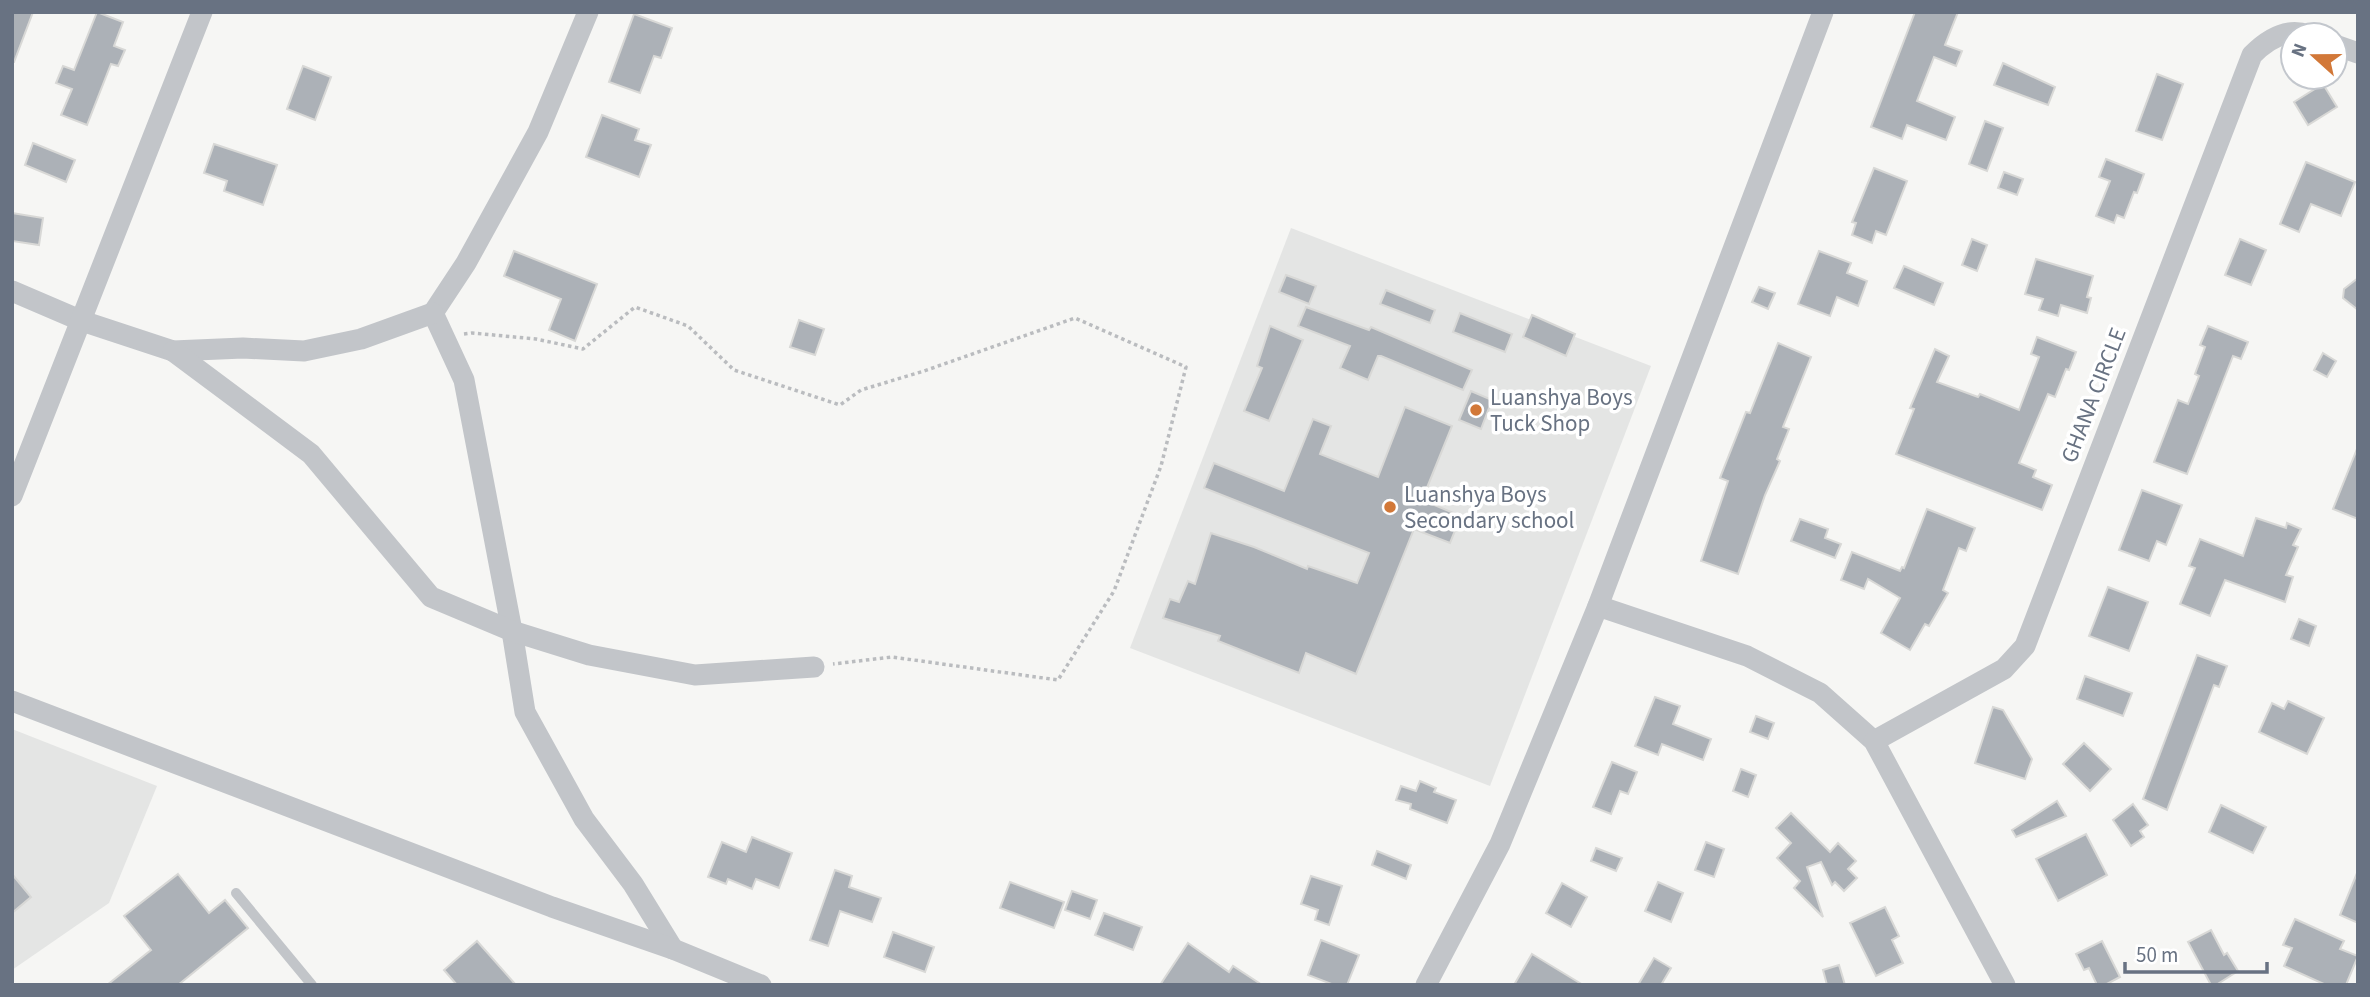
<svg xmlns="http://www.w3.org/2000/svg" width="2370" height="997" font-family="'Source Sans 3',sans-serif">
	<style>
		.built { fill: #e4e5e4 }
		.building { fill: #acb1b7; stroke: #d8d8d6; stroke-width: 2 }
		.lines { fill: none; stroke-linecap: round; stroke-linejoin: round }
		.path { stroke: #babcbf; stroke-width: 3.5; stroke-dasharray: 3.5 3.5; stroke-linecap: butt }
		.service { stroke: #c2c5c9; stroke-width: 10 }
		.minor { stroke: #c2c5c9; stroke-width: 21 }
		.poi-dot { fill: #d27838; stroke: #fff; stroke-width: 2.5 }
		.labels { text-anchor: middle; stroke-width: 7; stroke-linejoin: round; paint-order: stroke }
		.street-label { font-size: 23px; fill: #687282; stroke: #fff }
		.poi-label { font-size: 23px; fill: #687282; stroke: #fff; text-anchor: start }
	</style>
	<rect width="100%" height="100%" fill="#f6f6f4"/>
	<g class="built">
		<path d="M1291,228L1651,366L1490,786L1130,648Z"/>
		<path d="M12,729L157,786L109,903L12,970Z"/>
	</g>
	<g class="building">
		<path d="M12,12H33L14,62H12Z"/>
		<path d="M97,12L123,22L114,46L125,50L118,66L111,64L87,125L61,115L72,89L56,83L63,66L74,70Z"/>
		<path d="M1915,12H1958L1945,45L1962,51L1956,66L1934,57L1917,101L1955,117L1946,140L1907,125L1902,139L1871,127Z"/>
		<path d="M634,14L672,28L661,58L654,56L640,93L609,82Z"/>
		<path d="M2003,63L2055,87L2048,105L1994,85Z"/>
		<path d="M303,66L331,77L315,120L287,109Z"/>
		<path d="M2157,74L2183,84L2162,140L2136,131Z"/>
		<path d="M2323,84L2337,107L2308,125L2294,102Z"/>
		<path d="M602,115L639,129L635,140L651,145L639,177L586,157Z"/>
		<path d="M1985,121L2003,128L1987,171L1969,164Z"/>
		<path d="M33,143L75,160L66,182L25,165Z"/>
		<path d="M214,144L277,165L263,205L224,191L227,181L204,173Z"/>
		<path d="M2106,159L2144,174L2137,193L2134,192L2124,218L2117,215L2114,223L2096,216L2110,181L2099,177Z"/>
		<path d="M2306,162L2355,182L2341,216L2311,204L2299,232L2280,224Z"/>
		<path d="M1874,168L1907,181L1886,235L1876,231L1872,243L1852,235L1856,223L1852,222Z"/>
		<path d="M2004,172L2023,179L2017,195L1998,188Z"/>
		<path d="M12,213L43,218L39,245L12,241Z"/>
		<path d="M1972,239L1987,245L1977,271L1962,265Z"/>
		<path d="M2240,239L2266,250L2251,285L2225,275Z"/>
		<path d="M514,251L597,284L575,341L549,330L561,299L504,276Z"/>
		<path d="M1819,251L1851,263L1847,273L1867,281L1858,306L1837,297L1830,316L1798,304Z"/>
		<path d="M2036,259L2093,276L2087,297L2091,298L2087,313L2061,305L2058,316L2039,310L2043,299L2025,294Z"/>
		<path d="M1904,266L1943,283L1934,305L1894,288Z"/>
		<path d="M1286,275L1316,286L1309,304L1279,292Z"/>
		<path d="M2358,278V310L2343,298L2344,289Z"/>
		<path d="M1759,287L1775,293L1768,309L1752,302Z"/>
		<path d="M1386,290L1435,310L1430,323L1380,304Z"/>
		<path d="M1306,307L1369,330L1371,327L1472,370L1463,390L1381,356H1378L1368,380L1340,368L1350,346L1298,326Z"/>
		<path d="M1460,313L1512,334L1505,352L1453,332Z"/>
		<path d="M1532,315L1575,334L1566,356L1523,337Z"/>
		<path d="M799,320L824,329L815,355L790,347Z"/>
		<path d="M1270,326L1303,340L1269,421L1244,411L1262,368L1257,366Z"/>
		<path d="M2208,326L2248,342L2241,359L2233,356L2187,474L2154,462L2178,400L2188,404L2199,376L2195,374L2205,347L2200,345Z"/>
		<path d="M2037,337L2076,352L2069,370L2066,369L2055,397L2048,394L2019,463L2036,470L2033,477L2052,485L2042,510L1896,454L1914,409L1910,408L1935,349L1949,356L1937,382L1978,397L1980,394L2019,410L2039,357L2031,354Z"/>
		<path d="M1778,343L1811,357L1783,427L1789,429L1777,459L1780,461L1765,495L1738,574L1701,561L1728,481L1720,478L1746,412L1750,413Z"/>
		<path d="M2323,353L2336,361L2327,377L2314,370Z"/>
		<path d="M1471,391L1492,400L1481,429L1459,420Z"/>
		<path d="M1405,407L1452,426L1422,500L1461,516L1450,543L1414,529L1356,674L1306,653L1299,673L1218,641L1220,636L1163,618L1170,599L1179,602L1188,581L1195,584L1211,533L1254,547L1307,569L1308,566L1357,583L1369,553L1204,488L1214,463L1284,491L1313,419L1331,426L1320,454L1378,477Z"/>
		<path d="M2357,449H2358V519L2333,509Z"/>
		<path d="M2142,490L2182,505L2166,545L2157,541L2149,561L2119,550Z"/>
		<path d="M1927,509L1975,528L1966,551L1959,548L1943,590L1948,593L1929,626L1925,624L1910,650L1881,633L1900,598L1868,579L1864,589L1841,580L1852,552L1900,571L1902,567L1904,568Z"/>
		<path d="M2256,518L2286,528L2287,523L2301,529L2293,545L2298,547L2286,575L2293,577L2285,602L2225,580L2210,616L2180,604L2195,568L2189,566L2200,539L2243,556Z"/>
		<path d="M1800,519L1828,529L1825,538L1841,544L1835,558L1791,541Z"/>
		<path d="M2108,587L2148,602L2129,651L2089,636Z"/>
		<path d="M2299,619L2316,626L2309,646L2291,639Z"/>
		<path d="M2197,655L2227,666L2219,687L2214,685L2167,810L2143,799Z"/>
		<path d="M2085,676L2132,693L2123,716L2077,699Z"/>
		<path d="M1655,697L1680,706L1673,724L1711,739L1703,760L1662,744L1658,755L1635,746Z"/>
		<path d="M2288,701L2324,718L2307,754L2259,732L2272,703L2284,709Z"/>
		<path d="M1993,707L2003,710L2032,759L2025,779L1975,763Z"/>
		<path d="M1756,716L1774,723L1768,739L1750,732Z"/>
		<path d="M2084,743L2111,769L2090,791L2063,764Z"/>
		<path d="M1612,762L1637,772L1628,794L1620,791L1611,814L1593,807Z"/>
		<path d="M1741,769L1756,775L1748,797L1733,791Z"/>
		<path d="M1420,781L1436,788L1434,792L1456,800L1447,823L1410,809L1411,804L1396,800L1401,786L1416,791Z"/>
		<path d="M2057,801L2066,816L2016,837L2012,830Z"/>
		<path d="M2133,804L2148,825L2140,831L2144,837L2131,846L2113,820Z"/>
		<path d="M2221,805L2266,827L2253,853L2209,832Z"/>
		<path d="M1791,813L1830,852L1838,843L1856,861L1848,869L1857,878L1844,891L1835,882L1832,885L1821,862L1807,867L1823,917L1794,888L1800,881L1777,858L1791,843L1776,828Z"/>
		<path d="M2086,834L2107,875L2058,901L2036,859Z"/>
		<path d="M752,837L792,853L779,888L756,879L752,889L728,879L726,884L708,877L722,842L746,852Z"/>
		<path d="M1706,842L1724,849L1714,877L1695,870Z"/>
		<path d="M1596,848L1622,858L1616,871L1591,861Z"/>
		<path d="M1377,851L1411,865L1406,879L1372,865Z"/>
		<path d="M835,870L852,876L849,887L881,898L872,922L840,911L828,946L810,940Z"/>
		<path d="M2357,873L2358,874V923L2340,915Z"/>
		<path d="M12,874L31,897L12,913Z"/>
		<path d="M178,874L209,913L225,900L248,928L178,985H107L151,950L124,916Z"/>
		<path d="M1311,876L1342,886L1329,925L1315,920L1318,910L1301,904Z"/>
		<path d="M1010,882L1064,902L1054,928L1000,908Z"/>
		<path d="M1658,882L1683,893L1671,922L1645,911Z"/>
		<path d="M1562,883L1587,897L1571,927L1546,913Z"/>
		<path d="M1072,891L1097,900L1090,919L1065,910Z"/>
		<path d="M1885,907L1899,936L1892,940L1903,963L1876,976L1850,923Z"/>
		<path d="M1104,913L1142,927L1133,950L1095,935Z"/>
		<path d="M2295,919L2344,941L2340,949L2358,956L2346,985H2326L2284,966L2292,948L2283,945Z"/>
		<path d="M2211,930L2224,955L2227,953L2238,971L2216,985H2211L2188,942Z"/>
		<path d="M893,932L934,947L925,972L884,957Z"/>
		<path d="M1321,940L1359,955L1347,985H1334L1308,975Z"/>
		<path d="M477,941L516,985H457L444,970Z"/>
		<path d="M2102,941L2120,977L2105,985H2097L2089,968L2084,970L2076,954Z"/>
		<path d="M1188,943L1229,972L1233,966L1262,985H1160Z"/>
		<path d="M1532,954L1583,985H1514Z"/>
		<path d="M1654,958L1671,968L1661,985H1638Z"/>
		<path d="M1839,965L1845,985H1827L1823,970Z"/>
	</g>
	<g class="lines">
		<path class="path" d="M464,334L472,333L536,339L583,349L635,307L688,326L734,370L840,405L861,390L924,371L1075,318L1186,367L1161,466L1114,591L1058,680L892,657L833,664"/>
		<path class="service" d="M236,893L312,985"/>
		<g class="minor">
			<path d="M588,12L538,132L466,263L433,313L464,380L512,631L525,712L584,819L633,884L673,949"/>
			<path d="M2335,45L2358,53"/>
			<path d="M12,291L82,321L173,351L243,348L304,351L361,339L433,313"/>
			<path d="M173,351L311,454L431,597L512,631L589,655L695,675L814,667"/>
			<path d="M12,496L202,12"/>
			<path d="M1598,606L1747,656L1820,693L1874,741L2005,985"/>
			<path d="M12,701L552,907L673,949L761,985"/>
			<path d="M1874,741L2004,669L2025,646L2252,55C2267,40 2286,27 2308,35"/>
			<path d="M1426,985L1500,844L1598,606L1823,12"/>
		</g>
	</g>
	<g class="poi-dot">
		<circle cx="1476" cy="410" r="7"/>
		<circle cx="1390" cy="507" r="7"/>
	</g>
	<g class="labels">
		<g class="street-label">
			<text transform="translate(2093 395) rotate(-69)" y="8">GHANA CIRCLE</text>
		</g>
		<g class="poi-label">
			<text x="1490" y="405">Luanshya Boys<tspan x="1490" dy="26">Tuck Shop</tspan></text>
			<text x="1404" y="502">Luanshya Boys<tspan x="1404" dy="26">Secondary school</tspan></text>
		</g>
	</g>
	<rect width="2370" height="997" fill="none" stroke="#687282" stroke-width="28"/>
	<g transform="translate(2314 56) rotate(291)"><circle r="33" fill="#ffffff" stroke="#c3c7cd" stroke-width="2"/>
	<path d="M0-5L12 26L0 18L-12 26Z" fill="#d27838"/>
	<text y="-10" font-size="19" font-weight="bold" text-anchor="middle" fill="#687282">N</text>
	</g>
	<path d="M2125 962v10h142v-10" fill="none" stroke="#687282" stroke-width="3.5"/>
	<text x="2136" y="962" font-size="21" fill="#687282" stroke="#ffffff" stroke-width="5" paint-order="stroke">50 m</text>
</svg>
